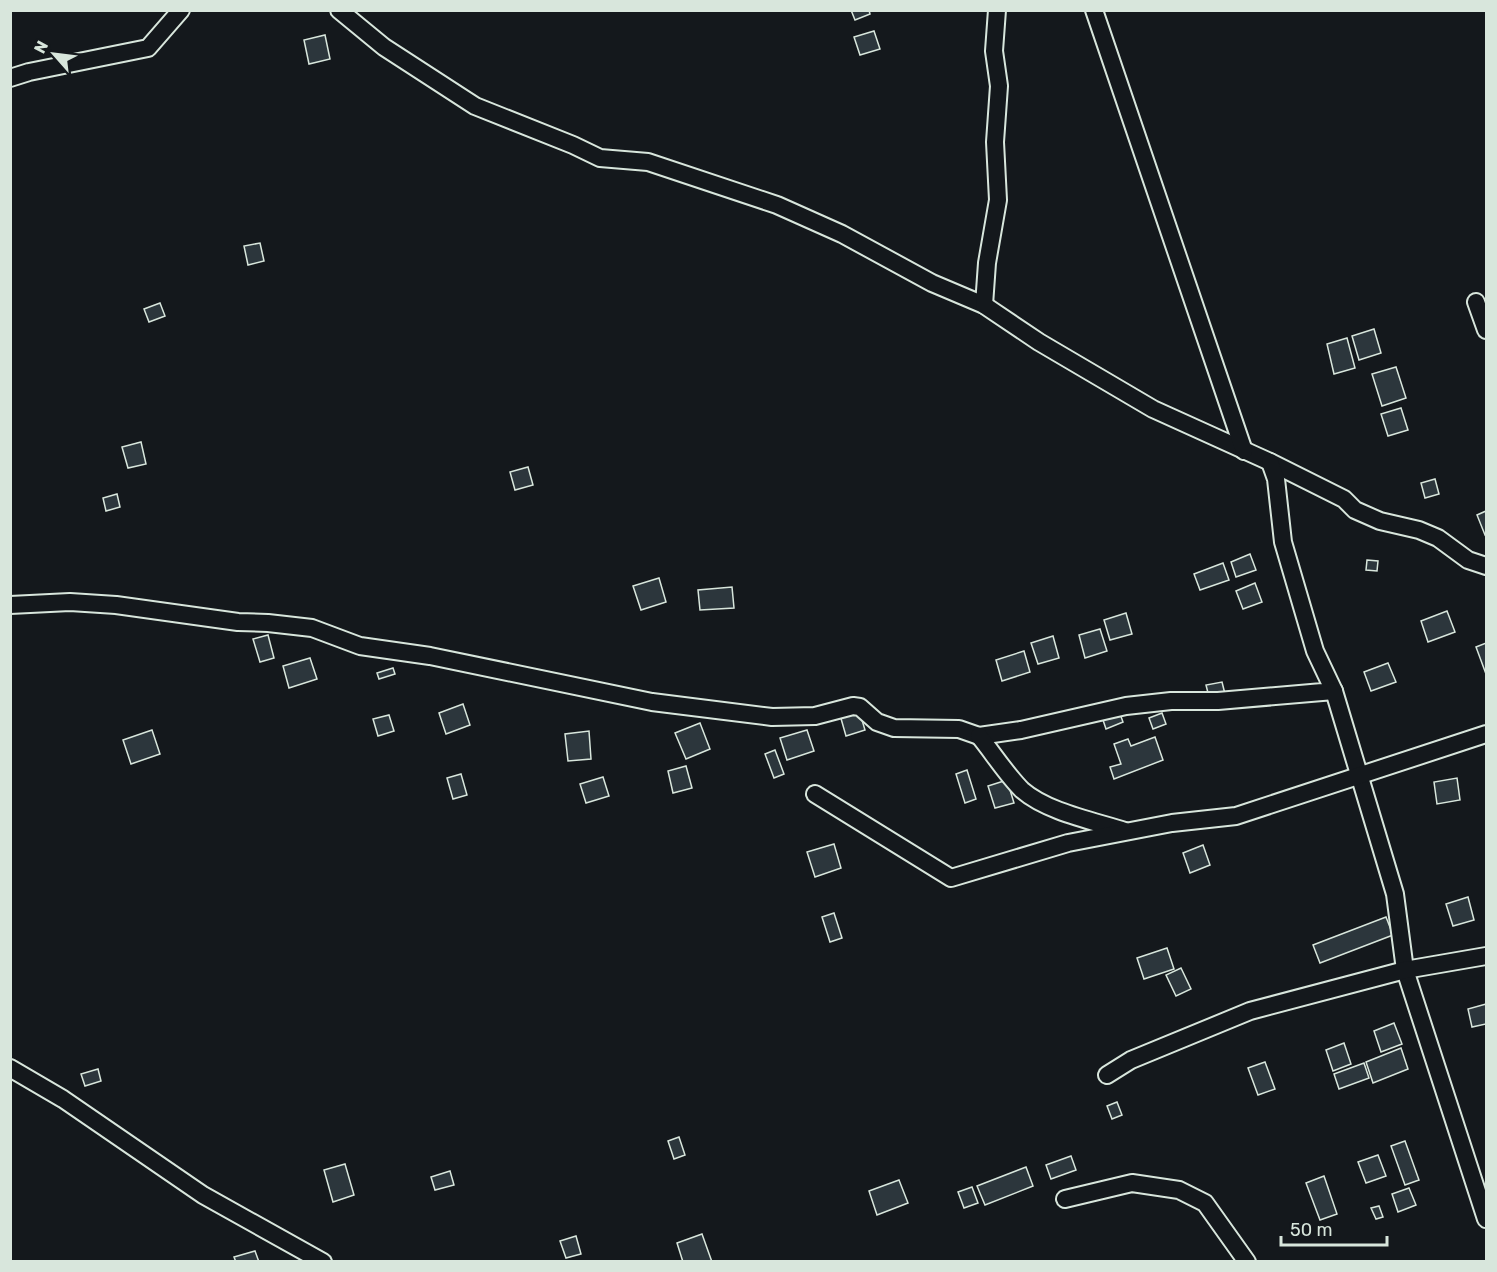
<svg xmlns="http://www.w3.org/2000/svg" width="1497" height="1272" font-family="Rubik,sans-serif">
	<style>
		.building { fill: #2c363c; stroke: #d8e6dc; stroke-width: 1.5 }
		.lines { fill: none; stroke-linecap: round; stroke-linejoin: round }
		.minor-casing { stroke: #d8e6dc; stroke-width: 20 }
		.minor { stroke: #14181c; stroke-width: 16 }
	</style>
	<rect width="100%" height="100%" fill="#14181c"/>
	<g class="building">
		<path d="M851,10H869L870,14L855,20Z"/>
		<path d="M874,31L880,49L860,55L854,37Z"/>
		<path d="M325,35L330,59L309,64L304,40Z"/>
		<path d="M260,243L264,261L248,265L244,246Z"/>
		<path d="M160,303L165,316L149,322L144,309Z"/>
		<path d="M1374,329L1381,353L1359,360L1352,336Z"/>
		<path d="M1347,338L1355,368L1334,374L1327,344Z"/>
		<path d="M1396,367L1406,398L1382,406L1372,374Z"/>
		<path d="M1401,408L1408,430L1388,436L1381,414Z"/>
		<path d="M141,442L146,464L128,468L122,447Z"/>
		<path d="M528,467L533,485L515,490L510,472Z"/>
		<path d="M1435,479L1439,494L1425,498L1421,483Z"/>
		<path d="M117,494L120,507L106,511L103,498Z"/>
		<path d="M1486,511V534L1485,535L1477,515Z"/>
		<path d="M1250,554L1256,570L1236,577L1231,562Z"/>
		<path d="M1367,560L1378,561L1377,571L1366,570Z"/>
		<path d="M1223,563L1229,580L1200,590L1194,574Z"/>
		<path d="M659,578L666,602L641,610L633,586Z"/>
		<path d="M1255,583L1262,602L1243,609L1236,591Z"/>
		<path d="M732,587L734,608L700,610L698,590Z"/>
		<path d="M1447,611L1455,632L1428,642L1421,621Z"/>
		<path d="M1126,613L1132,634L1110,640L1104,620Z"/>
		<path d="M1100,629L1107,651L1085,658L1079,635Z"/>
		<path d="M268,635L274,658L260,662L253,639Z"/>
		<path d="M1053,636L1059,658L1038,664L1031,643Z"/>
		<path d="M1486,643V674L1476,647Z"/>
		<path d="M1024,651L1030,672L1002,681L996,660Z"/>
		<path d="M310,658L317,679L289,688L283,666Z"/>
		<path d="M1388,663L1396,682L1371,691L1364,672Z"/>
		<path d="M393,668L395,674L379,679L377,673Z"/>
		<path d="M1222,682L1225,694L1209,697L1206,685Z"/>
		<path d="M463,704L470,725L446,734L439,713Z"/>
		<path d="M859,710L865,730L846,736L840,715Z"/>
		<path d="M1119,711L1123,722L1106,729L1102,717Z"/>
		<path d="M1162,713L1166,724L1153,729L1149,718Z"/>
		<path d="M389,715L394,731L378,736L373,719Z"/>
		<path d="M700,723L710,749L686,759L675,733Z"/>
		<path d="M152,730L160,754L131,764L123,740Z"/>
		<path d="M807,730L814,751L787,760L780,738Z"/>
		<path d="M589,731L591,759L568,761L565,734Z"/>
		<path d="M1155,737L1163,760L1114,779L1110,767L1121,764L1114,744L1128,739L1131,746Z"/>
		<path d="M775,750L784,774L774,778L765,754Z"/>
		<path d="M686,766L692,788L673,793L668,771Z"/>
		<path d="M967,770L976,799L965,803L956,774Z"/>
		<path d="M461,774L467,795L453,799L447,778Z"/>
		<path d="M603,777L609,796L586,803L580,784Z"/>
		<path d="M1457,778L1460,800L1437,804L1434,782Z"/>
		<path d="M1007,780L1014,803L995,808L988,786Z"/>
		<path d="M834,844L841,868L815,877L807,852Z"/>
		<path d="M1203,845L1210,865L1190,873L1183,853Z"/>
		<path d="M1468,897L1474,920L1453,926L1446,904Z"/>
		<path d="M834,913L842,938L830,942L822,917Z"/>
		<path d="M1386,917L1393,935L1320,963L1313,945Z"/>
		<path d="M1167,948L1174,969L1144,979L1137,958Z"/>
		<path d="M1181,968L1191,989L1176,996L1166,975Z"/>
		<path d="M1486,1004V1024L1472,1027L1468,1009Z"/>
		<path d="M1394,1023L1402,1044L1381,1052L1374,1031Z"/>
		<path d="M1344,1043L1351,1064L1333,1071L1326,1050Z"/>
		<path d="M1401,1048L1408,1069L1373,1083L1366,1062Z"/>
		<path d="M1265,1062L1275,1089L1258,1095L1248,1068Z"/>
		<path d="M1364,1063L1369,1078L1339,1089L1334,1074Z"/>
		<path d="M98,1069L101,1081L85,1086L81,1074Z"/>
		<path d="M1117,1102L1122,1115L1112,1119L1107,1106Z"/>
		<path d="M679,1137L685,1155L674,1159L668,1141Z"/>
		<path d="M1405,1141L1419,1180L1405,1185L1391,1146Z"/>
		<path d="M1378,1155L1386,1176L1366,1183L1358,1162Z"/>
		<path d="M1071,1156L1076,1170L1051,1179L1046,1165Z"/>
		<path d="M345,1164L354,1195L333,1202L324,1170Z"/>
		<path d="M1026,1167L1033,1186L985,1205L977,1186Z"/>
		<path d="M450,1171L454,1185L435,1190L431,1177Z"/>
		<path d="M1324,1176L1337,1214L1320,1220L1306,1183Z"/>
		<path d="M899,1180L908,1203L877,1215L869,1191Z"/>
		<path d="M972,1187L978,1203L964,1208L958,1192Z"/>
		<path d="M1409,1188L1416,1205L1398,1212L1392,1194Z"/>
		<path d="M1379,1206L1383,1217L1376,1219L1371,1208Z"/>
		<path d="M702,1234L712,1262H683L677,1243Z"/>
		<path d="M576,1236L581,1254L566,1258L560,1241Z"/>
		<path d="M255,1251L259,1262H236L234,1257Z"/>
	</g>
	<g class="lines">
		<defs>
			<g id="minor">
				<path d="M339,10L384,47L475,106L573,145L600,158L648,162L777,205L842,234L932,283L984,305L1039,342L1153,409L1270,462L1344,499L1355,510L1380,521L1419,530L1438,538L1468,560L1486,566"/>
				<path d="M1094,10L1244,451"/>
				<path d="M10,78L29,72L148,48L181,10"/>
				<path d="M1476,302L1486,330"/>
				<path d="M984,305L987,263L998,200L995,142L999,86L994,51L997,10"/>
				<path d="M10,605L70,602L116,605L238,622L268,623L312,628L360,646L430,656L652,702L772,717L815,716L853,706L860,707L877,722L894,728L959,729L979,736L1021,730L1126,706L1171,701H1218L1334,691L1315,651L1283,542L1276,479L1270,462"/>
				<path d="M1334,691L1395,894L1405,970L1486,1219"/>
				<path d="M979,736C993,753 1006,774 1022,790C1047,812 1094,821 1125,831"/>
				<path d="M815,794L951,878L1068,843L1172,823L1236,816L1486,734"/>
				<path d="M10,1068L63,1099L203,1195L323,1262"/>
				<path d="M1107,1075L1131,1060L1250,1011L1405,970L1486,956"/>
				<path d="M1065,1199L1132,1183L1179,1190L1205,1203L1247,1262"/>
			</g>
		</defs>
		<use href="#minor" class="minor-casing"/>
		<use href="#minor" class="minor"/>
	</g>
	<rect width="1497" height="1272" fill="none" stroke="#d8e6dc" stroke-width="24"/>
	<g transform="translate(54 54) rotate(298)" stroke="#14181c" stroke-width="4.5" paint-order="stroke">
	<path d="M0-4.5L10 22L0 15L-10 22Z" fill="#d8e6dc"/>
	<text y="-9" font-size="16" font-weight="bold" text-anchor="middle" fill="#d8e6dc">N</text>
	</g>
	<path d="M1281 1236v9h106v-9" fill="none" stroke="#d8e6dc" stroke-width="3"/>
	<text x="1290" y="1236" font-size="18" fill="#d8e6dc" stroke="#14181c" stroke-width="4.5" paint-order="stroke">50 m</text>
</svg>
